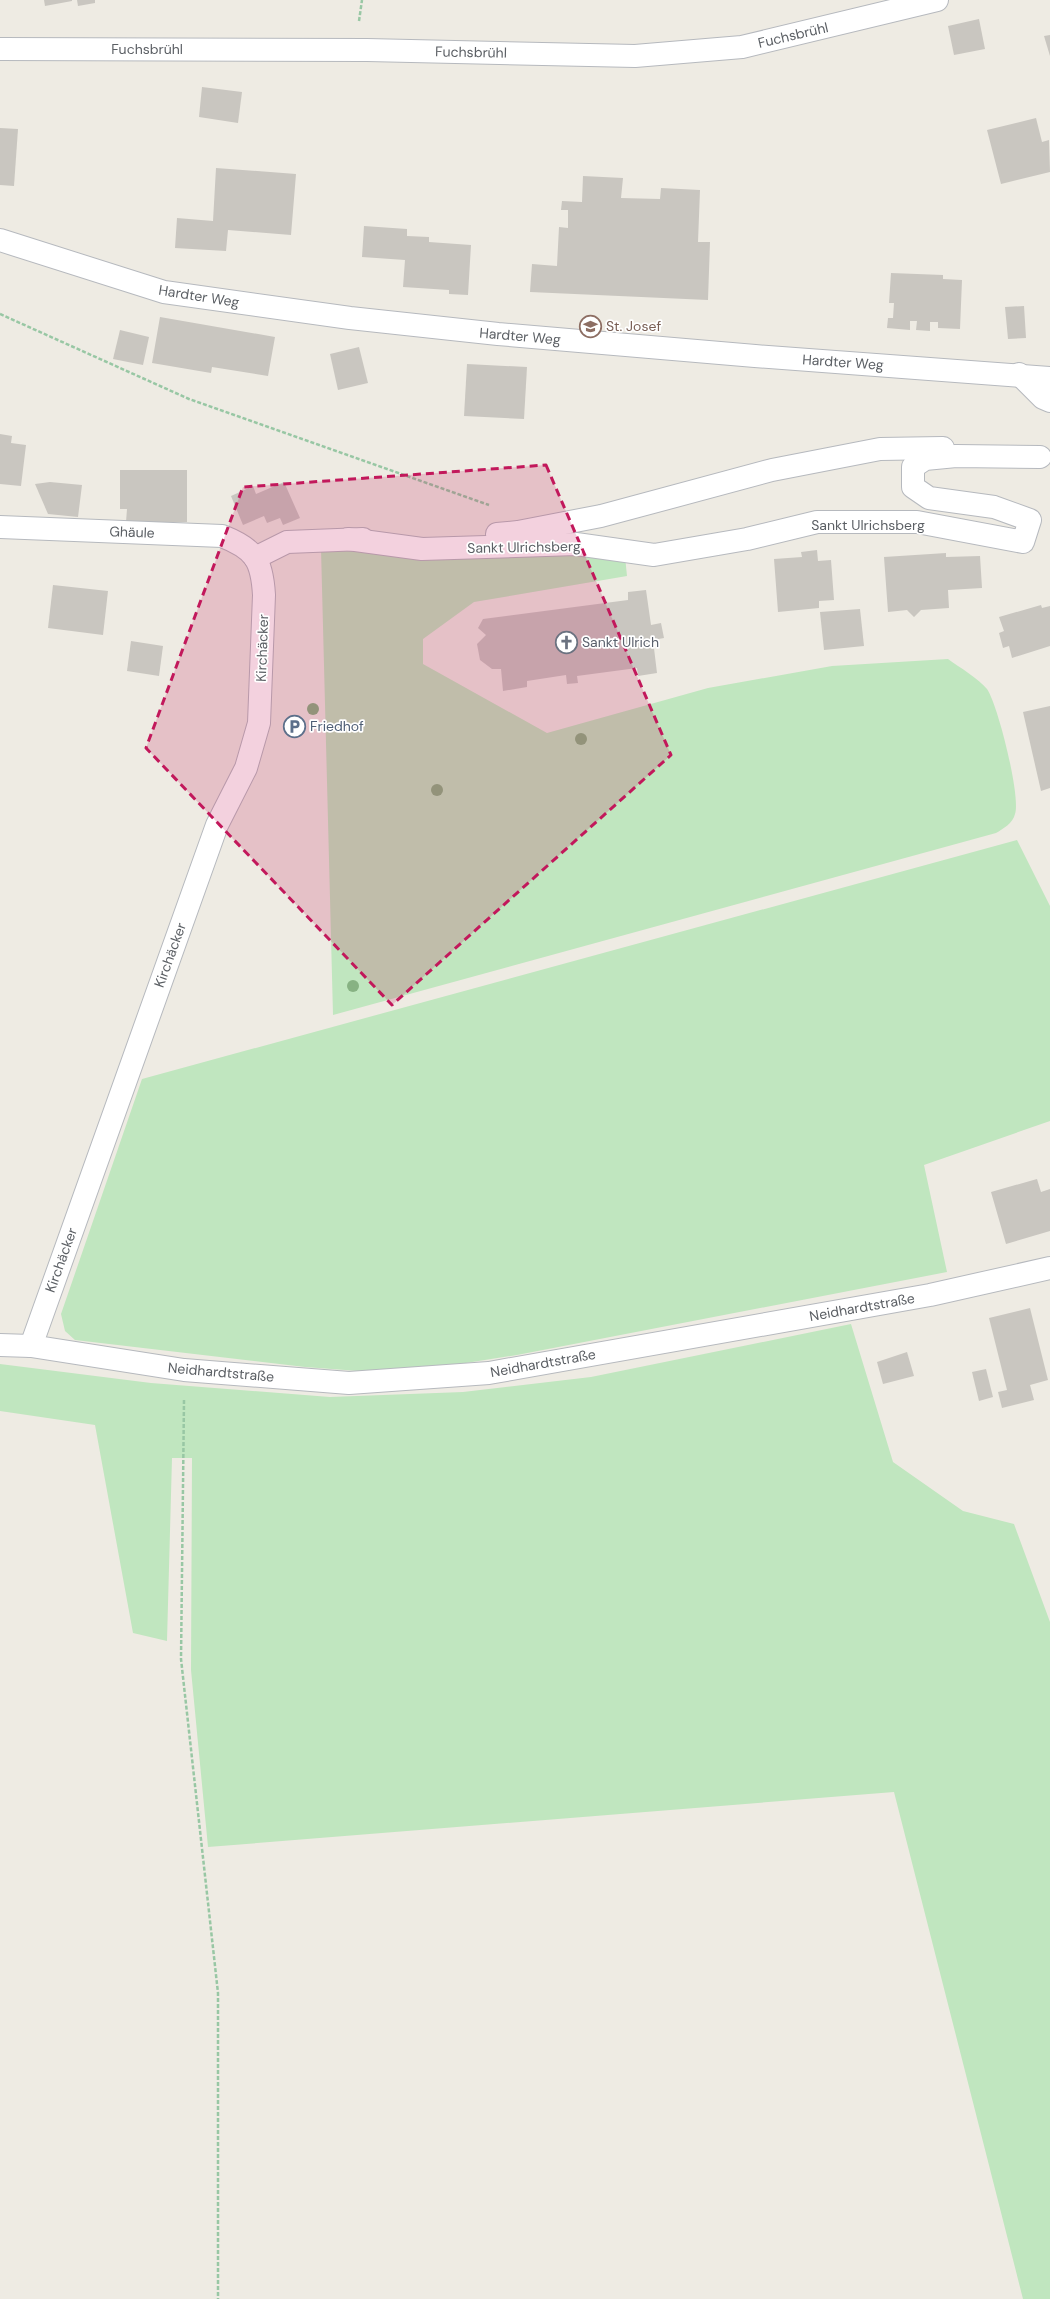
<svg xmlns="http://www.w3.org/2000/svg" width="1050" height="2299" font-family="'DM Sans',sans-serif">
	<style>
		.green { fill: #c0e6bf }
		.building { fill: #c9c6c0 }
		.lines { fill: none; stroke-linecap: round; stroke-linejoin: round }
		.street-casing { stroke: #b6b9be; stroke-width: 24 }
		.path { stroke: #98c7a4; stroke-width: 2.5; stroke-dasharray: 4 2; stroke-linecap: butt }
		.street { stroke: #fff; stroke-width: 22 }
		.tree { fill: #87b283 }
		.marked { fill: #c2185b; fill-opacity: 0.2; stroke: #c2185b; stroke-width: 3; stroke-dasharray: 8 5; stroke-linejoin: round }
		.labels { text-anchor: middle; stroke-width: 3.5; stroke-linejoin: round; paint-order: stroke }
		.street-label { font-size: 14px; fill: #5b5f64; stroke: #fff }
		.education-label { font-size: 14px; fill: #785e54; stroke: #fff; text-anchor: start }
		.worship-label { font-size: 14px; fill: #5b616d; stroke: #fff; text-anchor: start }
		.service-label { font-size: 14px; fill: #4e5e75; stroke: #fff; text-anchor: start }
	</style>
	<rect width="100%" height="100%" fill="#eeebe3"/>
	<g class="green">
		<path d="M321,549L507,551L625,556L627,576L474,602L423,639V664L547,733L708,688L832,666L948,659C959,667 979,679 987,689C998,705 1021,797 1015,814C1013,823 1003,829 996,833L333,1015Z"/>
		<path d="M1017,840L1050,906V1121L924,1165L947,1272L517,1355L447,1366L372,1372L305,1367L75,1340L65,1331L61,1314L142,1079Z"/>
		<path d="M851,1324L893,1462L963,1511L1014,1524L1050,1622V2299H1023L894,1792L208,1847L191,1670L192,1458H172L167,1641L133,1633L95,1425L0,1411V1364L151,1383L330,1397L463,1392L591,1377Z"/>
	</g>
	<g class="building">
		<path d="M44,0H72V1L45,6Z"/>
		<path d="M77,0H95V3L78,6Z"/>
		<path d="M979,19L985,49L954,55L948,26Z"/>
		<path d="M1050,35V56L1044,36Z"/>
		<path d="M202,87L242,92L238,123L199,117Z"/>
		<path d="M1036,118L1042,142L1049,140L1050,172L1001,184L987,130Z"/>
		<path d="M0,128L18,129L14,186L0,185Z"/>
		<path d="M216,168L296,174L291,235L228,230L226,251L175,248L177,218L213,221Z"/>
		<path d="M583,176L623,178L621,198L660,199L661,188L700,190L698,242H710L708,300L530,292L532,264L557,266L559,227L568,228V210H561L562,201L582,202Z"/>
		<path d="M364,226L407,229V236L429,237V242L471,245L468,295L449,294V290L403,287L405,260L362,257Z"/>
		<path d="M891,273L943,275V279L962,280L960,329L938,328V322H930V331L916,330L917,321H910V330L887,328L888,318H893L894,303H889Z"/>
		<path d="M1024,306L1026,338L1008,339L1005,307Z"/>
		<path d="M160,317L275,337L268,376L212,367L211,373L152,363Z"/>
		<path d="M120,330L149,337L143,365L113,359Z"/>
		<path d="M359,347L368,383L338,390L330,354Z"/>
		<path d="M467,364L527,367L524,419L464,416Z"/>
		<path d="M0,434L12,436L11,443L26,445L21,486L0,484Z"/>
		<path d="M120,470H187V522H126L127,509H120Z"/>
		<path d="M50,482L82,485L78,517L48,514L35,484Z"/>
		<path d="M284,482L300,518L283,525L280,518L267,523L264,516L243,525L231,496L253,486L256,494Z"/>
		<path d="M817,550L818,561L831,560L834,600L819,601V608L778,612L774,559L802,557L801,552Z"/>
		<path d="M946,553V557L980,556L982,588L948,590L949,608L921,610L914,617L907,610L888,612L884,557Z"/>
		<path d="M53,585L108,591L103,635L48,628Z"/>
		<path d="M646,590L651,625L661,623L664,638L653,640L657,673L638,676L637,668L577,676L578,683L567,684L566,675L527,681V687L503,691L501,669H492L480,660L477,644L486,635L478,628L483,619L628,600V592Z"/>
		<path d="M1041,605L1042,608L1050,606V646L1012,658L1009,646L1003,648L999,633L1004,631L999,617Z"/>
		<path d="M860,609L864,646L824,650L820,612Z"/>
		<path d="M131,641L163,646L159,676L127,671Z"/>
		<path d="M1050,706V788L1041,791L1023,712Z"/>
		<path d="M1037,1179L1041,1192L1050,1189V1231L1006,1244L991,1192Z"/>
		<path d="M1030,1308L1048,1380L1030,1385L1034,1400L1002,1408L998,1392L1007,1390L989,1318Z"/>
		<path d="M907,1352L914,1376L883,1384L877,1362Z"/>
		<path d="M986,1369L993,1397L979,1401L972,1372Z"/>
	</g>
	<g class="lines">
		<defs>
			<g id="street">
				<path d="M0,49L367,50L635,56L742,47L937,0"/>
				<path d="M0,240L164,292L350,318L498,334L755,356L1050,378"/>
				<path d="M1019,374L1043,398L1050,401"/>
				<path d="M0,527L222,536C255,549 262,560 264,595L259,723L246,768L217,825L31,1346"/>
				<path d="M497,534L518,532L601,516L772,470L880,449L943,448"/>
				<path d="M348,539L422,549L576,544L654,555L747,539L817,522H917L1023,542L1030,520L994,507L929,498L913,487V467L925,459L956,456L1040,457"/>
				<path d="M255,558L287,542L363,539"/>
				<path d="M0,1345L31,1346L184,1370L349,1383L489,1373L930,1295L1050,1268"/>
			</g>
		</defs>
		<use href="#street" class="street-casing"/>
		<g class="path">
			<path d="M359,21L362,0"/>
			<path d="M0,314L189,399L489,505"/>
			<path d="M184,1400L181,1659L218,1993V2299"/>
		</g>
		<use href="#street" class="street"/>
	</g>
	<g class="tree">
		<circle cx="313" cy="709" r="6"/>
		<circle cx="581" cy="739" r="6"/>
		<circle cx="437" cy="790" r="6"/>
		<circle cx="353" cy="986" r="6"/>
	</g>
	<path class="marked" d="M546,465L671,755L392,1005L146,748L243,487Z"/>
	<defs>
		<symbol id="school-ring" viewBox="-11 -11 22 22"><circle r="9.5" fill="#fff" stroke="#8d6e63" stroke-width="1.5"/><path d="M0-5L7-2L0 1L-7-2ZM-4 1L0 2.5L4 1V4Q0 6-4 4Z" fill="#8d6e63"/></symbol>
		<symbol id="church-ring" viewBox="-11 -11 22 22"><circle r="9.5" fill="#fff" stroke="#6b7280" stroke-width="1.5"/><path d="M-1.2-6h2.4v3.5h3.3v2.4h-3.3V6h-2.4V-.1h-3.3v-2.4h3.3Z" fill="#6b7280"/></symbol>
		<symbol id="parking-ring" viewBox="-11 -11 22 22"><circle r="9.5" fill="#fff" stroke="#5c6f8a" stroke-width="1.5"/><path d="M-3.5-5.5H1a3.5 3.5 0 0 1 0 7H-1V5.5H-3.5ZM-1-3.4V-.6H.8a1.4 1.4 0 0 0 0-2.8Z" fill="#5c6f8a"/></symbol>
	</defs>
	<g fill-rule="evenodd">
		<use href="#school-ring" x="578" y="314" width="25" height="25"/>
		<use href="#church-ring" x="554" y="630" width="25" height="25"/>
		<use href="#parking-ring" x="282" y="714" width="25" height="25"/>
	</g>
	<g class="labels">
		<g class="street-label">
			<text transform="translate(793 35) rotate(-13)" y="5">Fuchsbrühl</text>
			<text x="147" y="54">Fuchsbrühl</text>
			<text transform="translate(471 52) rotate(1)" y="5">Fuchsbrühl</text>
			<text transform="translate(199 296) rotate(9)" y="5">Hardter Weg</text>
			<text transform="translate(520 336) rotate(5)" y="5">Hardter Weg</text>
			<text transform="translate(843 362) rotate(4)" y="5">Hardter Weg</text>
			<text x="868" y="530">Sankt Ulrichsberg</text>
			<text transform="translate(132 532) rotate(2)" y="5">Ghäule</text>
			<text transform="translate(524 547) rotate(-1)" y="5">Sankt Ulrichsberg</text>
			<text transform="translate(262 648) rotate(-88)" y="5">Kirchäcker</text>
			<text transform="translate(170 955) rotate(-70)" y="5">Kirchäcker</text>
			<text transform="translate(61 1260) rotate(-70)" y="5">Kirchäcker</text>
			<text transform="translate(862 1307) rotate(-10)" y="5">Neidhardtstraße</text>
			<text transform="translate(543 1363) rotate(-10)" y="5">Neidhardtstraße</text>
			<text transform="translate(221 1372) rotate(5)" y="5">Neidhardtstraße</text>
		</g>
		<g class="education-label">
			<text x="606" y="331">St. Josef</text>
		</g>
		<g class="worship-label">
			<text x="582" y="647">Sankt Ulrich</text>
		</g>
		<g class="service-label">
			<text x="310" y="731">Friedhof</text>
		</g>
	</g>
</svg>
